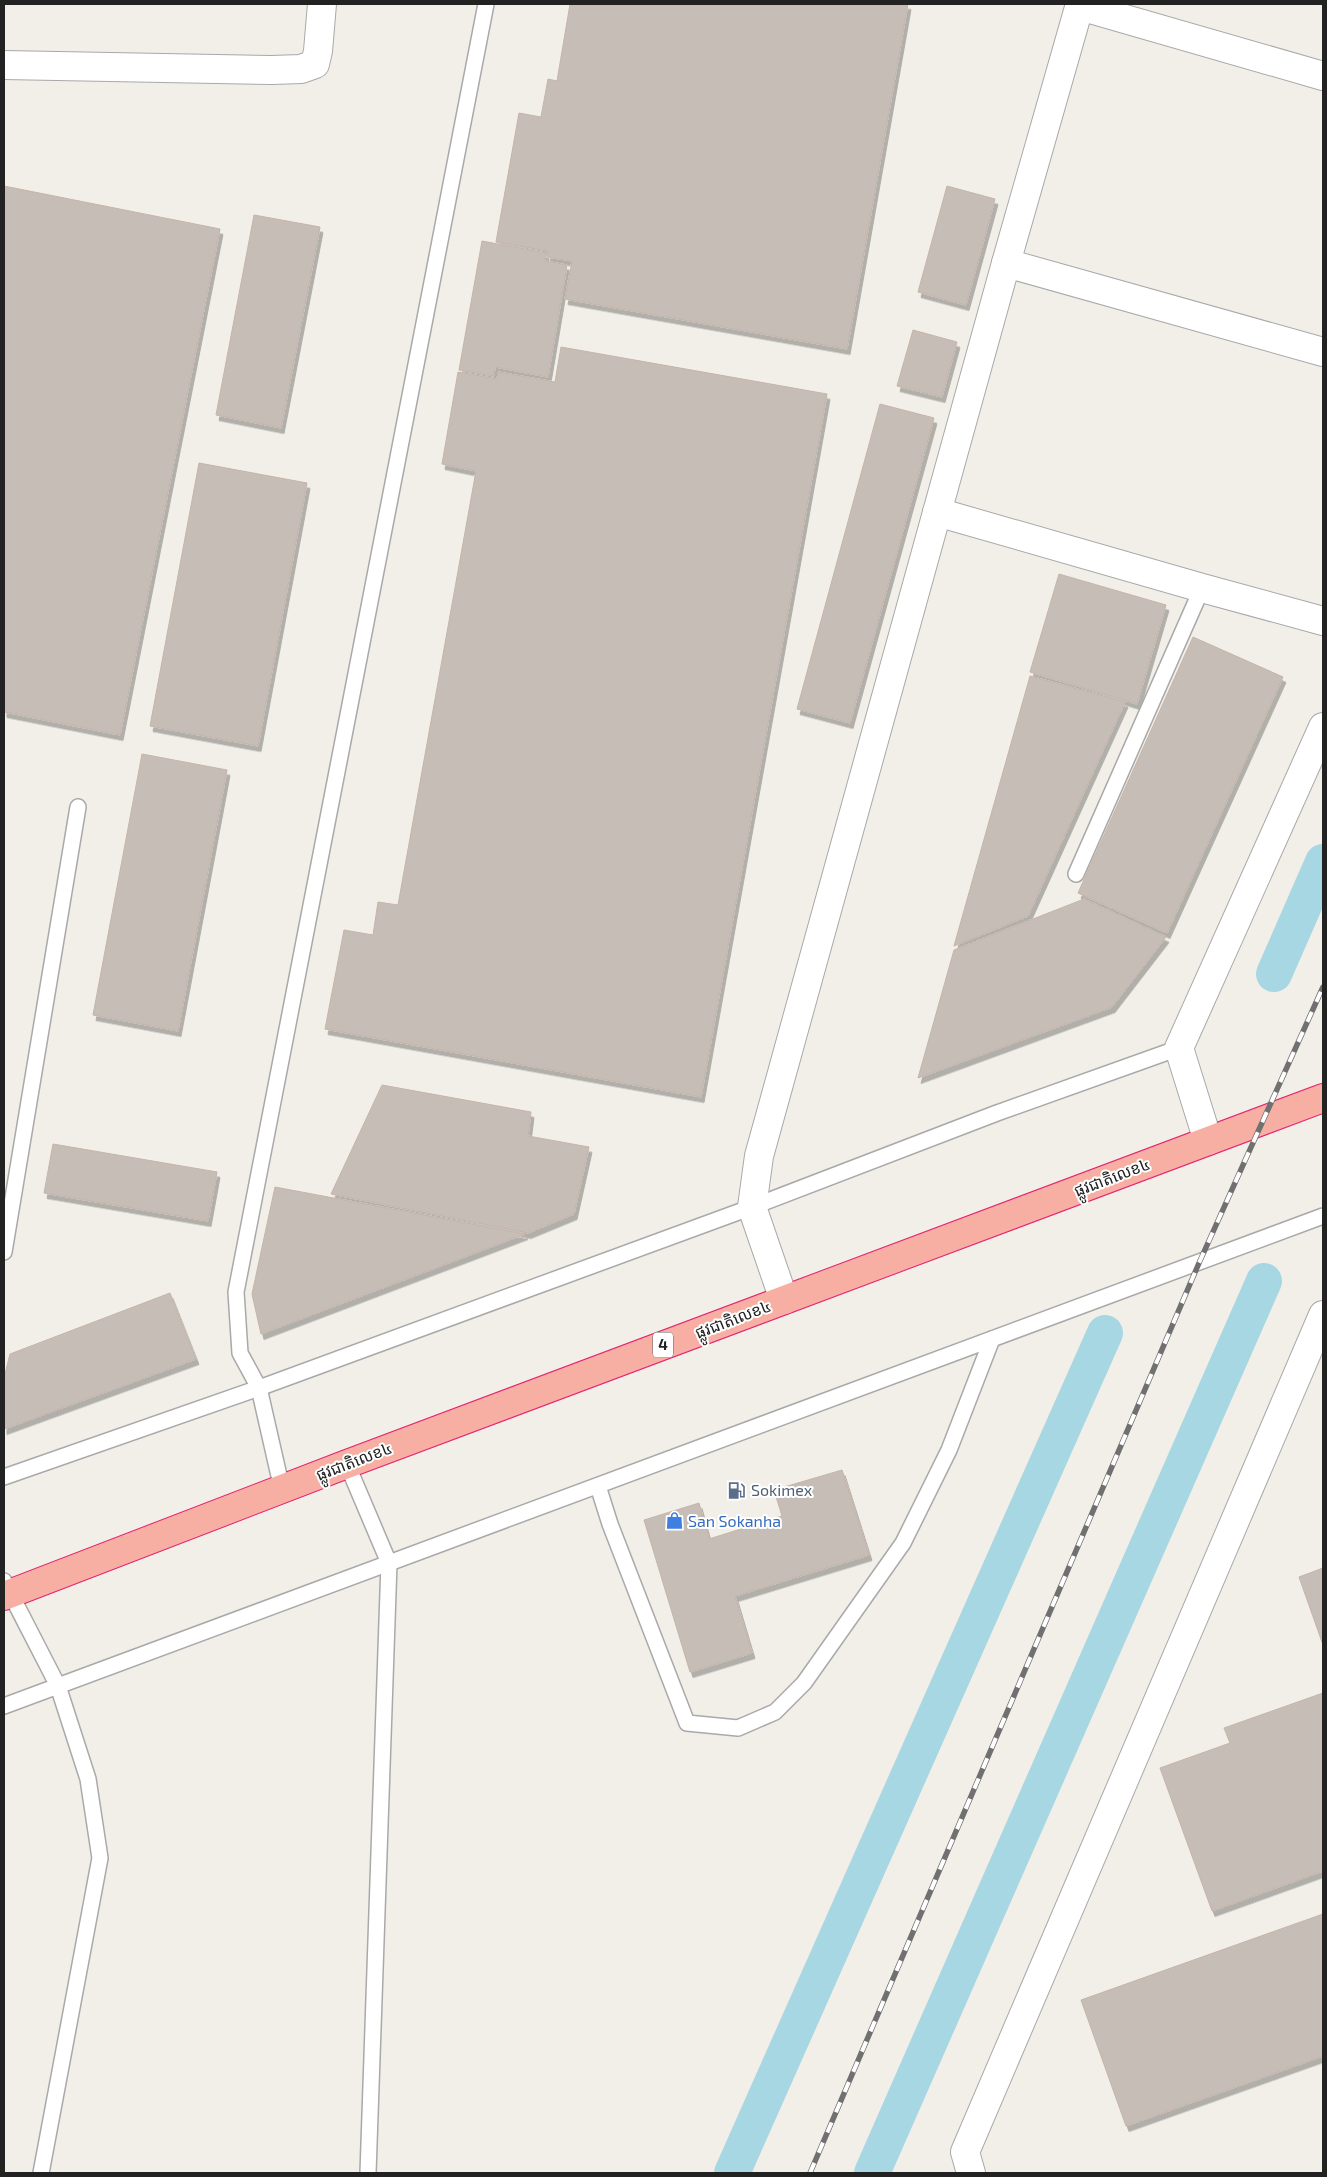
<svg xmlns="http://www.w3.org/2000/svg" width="1327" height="2177" font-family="'Exo 2','Noto Sans Khmer',sans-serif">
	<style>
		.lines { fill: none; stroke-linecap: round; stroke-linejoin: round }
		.canal { stroke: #a7d7e2; stroke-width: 36 }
		.building { fill: #c7bdb7; stroke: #c5b4a9; filter: url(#shadow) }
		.service-casing { stroke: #a9a9a9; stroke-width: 18 }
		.minor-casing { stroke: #a9a9a9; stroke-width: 30 }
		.trunk-casing { stroke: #e5206e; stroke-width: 30 }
		.service { stroke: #fff; stroke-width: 15 }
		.minor { stroke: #fff; stroke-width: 28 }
		.trunk { stroke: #f6afa2; stroke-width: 28 }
		.rail-casing { stroke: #707070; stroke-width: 5.5 }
		.rail { stroke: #fff; stroke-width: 4; stroke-dasharray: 11; stroke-linecap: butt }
		.labels { text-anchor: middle; stroke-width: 4; stroke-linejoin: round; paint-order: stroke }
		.shield { fill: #fff; stroke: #646464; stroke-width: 1 }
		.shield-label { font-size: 15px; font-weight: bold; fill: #222 }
		.street-label { font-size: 16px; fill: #222; stroke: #fff }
		.service-label { font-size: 16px; fill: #4e5e75; stroke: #fff; text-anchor: start }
		.shop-label { font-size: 16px; fill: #366cbe; stroke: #fff; text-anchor: start }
	</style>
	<defs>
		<filter id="shadow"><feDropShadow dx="3" dy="5.5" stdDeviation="0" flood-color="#0004"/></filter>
	</defs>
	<rect width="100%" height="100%" fill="#f2eee8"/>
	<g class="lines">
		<g class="canal">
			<path d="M1274,974L1323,862"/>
			<path d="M732,2173L1105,1333"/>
			<path d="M872,2173L1264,1281"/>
		</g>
	</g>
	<g class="building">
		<path d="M570,4H908L847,349L565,299L572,261L547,257L548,251L496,242L519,113L541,117L548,79L557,81Z"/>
		<path d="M4,186L220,229L120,735L4,712Z"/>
		<path d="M947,186L995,199L966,305L918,292Z"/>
		<path d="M254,215L320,227L281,428L216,415Z"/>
		<path d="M482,241L546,253L545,261L567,265L548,377L495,367L494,376L459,370Z"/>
		<path d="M913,330L957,342L942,397L897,386Z"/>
		<path d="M561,347L827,394L701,1097L325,1029L344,930L373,935L378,902L398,905L476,471L442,464L458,372L497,379L498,372L555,382Z"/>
		<path d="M880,404L934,418L850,723L797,709Z"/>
		<path d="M199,463L307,483L258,746L150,726Z"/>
		<path d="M1059,574L1166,605L1137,704L1030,672Z"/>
		<path d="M1193,637L1283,677L1167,933L1078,893Z"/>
		<path d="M1030,676L1125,702L1028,916L954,946Z"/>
		<path d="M142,754L227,770L178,1031L93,1015Z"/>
		<path d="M1084,899L1166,937L1112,1007L918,1078L954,950Z"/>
		<path d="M382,1085L531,1112L528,1136L589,1147L574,1214L528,1233L331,1194Z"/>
		<path d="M53,1144L217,1172L208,1221L44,1193Z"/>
		<path d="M275,1187L525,1234L261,1334L252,1294Z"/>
		<path d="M170,1293L196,1359L4,1429V1378L10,1354Z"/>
		<path d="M842,1470L869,1555L735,1596L752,1653L690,1672L644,1520L699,1503L709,1539L782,1516L774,1490Z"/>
		<path d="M1323,1568V1645L1299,1577Z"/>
		<path d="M1323,1693V1871L1212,1911L1160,1768L1230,1743L1224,1728Z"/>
		<path d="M1323,1914V2056L1126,2126L1081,2000Z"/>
	</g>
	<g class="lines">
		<defs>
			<g id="service">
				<path d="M1076,874L1202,588"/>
				<path d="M4,1252L78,807"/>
				<path d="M347,1464L389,1563L368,2173"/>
				<path d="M4,1477L259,1388L752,1207L997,1113L1179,1048"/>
				<path d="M598,1486L610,1524L687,1723L738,1728L775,1712L804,1683L903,1543L949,1450L992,1339"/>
				<path d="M282,1489L259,1388L240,1353L236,1292L486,4"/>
				<path d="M4,1581L58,1686L88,1779L100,1858L41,2173"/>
				<path d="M4,1706L1323,1216"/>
			</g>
			<g id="minor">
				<path d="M1080,6L1323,76"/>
				<path d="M4,65L272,70L301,69L315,64L318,51L322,4"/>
				<path d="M1006,263L1323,352"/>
				<path d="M937,512L1202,588L1323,621"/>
				<path d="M1208,1141L1179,1048L1323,727"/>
				<path d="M784,1300L752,1207L759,1156L1006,263L1080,4"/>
				<path d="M971,2173L965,2152L1323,1315"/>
			</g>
			<path id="trunk" d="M4,1596L347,1464L1323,1098"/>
		</defs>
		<use href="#service" class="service-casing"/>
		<use href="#minor" class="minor-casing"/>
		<use href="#trunk" class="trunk-casing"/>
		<use href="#service" class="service"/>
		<use href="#minor" class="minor"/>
		<use href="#trunk" class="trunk"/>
		<defs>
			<path id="rail" d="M810,2173L1199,1263L1323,987"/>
		</defs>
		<use href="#rail" class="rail-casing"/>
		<use href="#rail" class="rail"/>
	</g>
	<defs>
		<symbol id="fuel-bare" viewBox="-9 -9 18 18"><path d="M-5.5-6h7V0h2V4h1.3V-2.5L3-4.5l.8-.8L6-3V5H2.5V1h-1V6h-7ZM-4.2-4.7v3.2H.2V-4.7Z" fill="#5c6f8a" stroke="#fff" stroke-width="2.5" paint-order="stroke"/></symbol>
		<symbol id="shop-bare" viewBox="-9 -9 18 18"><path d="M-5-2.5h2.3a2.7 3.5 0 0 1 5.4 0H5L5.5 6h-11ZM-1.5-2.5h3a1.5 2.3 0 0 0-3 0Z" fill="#3f7fe0" stroke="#fff" stroke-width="2.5" paint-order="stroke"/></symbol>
	</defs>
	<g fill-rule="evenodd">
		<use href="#fuel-bare" x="724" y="1478" width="25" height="25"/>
		<use href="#shop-bare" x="662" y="1508" width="25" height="25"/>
	</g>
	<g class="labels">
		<rect class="shield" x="653" y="1332.5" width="20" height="25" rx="4"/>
		<g class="shield-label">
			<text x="663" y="1350">4</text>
		</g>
		<g class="street-label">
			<text transform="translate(1112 1177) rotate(-21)" y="6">ផ្លូវជាតិលេខ៤</text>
			<text transform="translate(733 1319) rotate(-21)" y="6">ផ្លូវជាតិលេខ៤</text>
			<text transform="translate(354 1461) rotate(-21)" y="6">ផ្លូវជាតិលេខ៤</text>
		</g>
		<g class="service-label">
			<text x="751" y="1496">Sokimex</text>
		</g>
		<g class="shop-label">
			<text x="688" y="1527">San Sokanha</text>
		</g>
	</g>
	<rect width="1327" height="2177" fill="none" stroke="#222222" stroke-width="10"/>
</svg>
